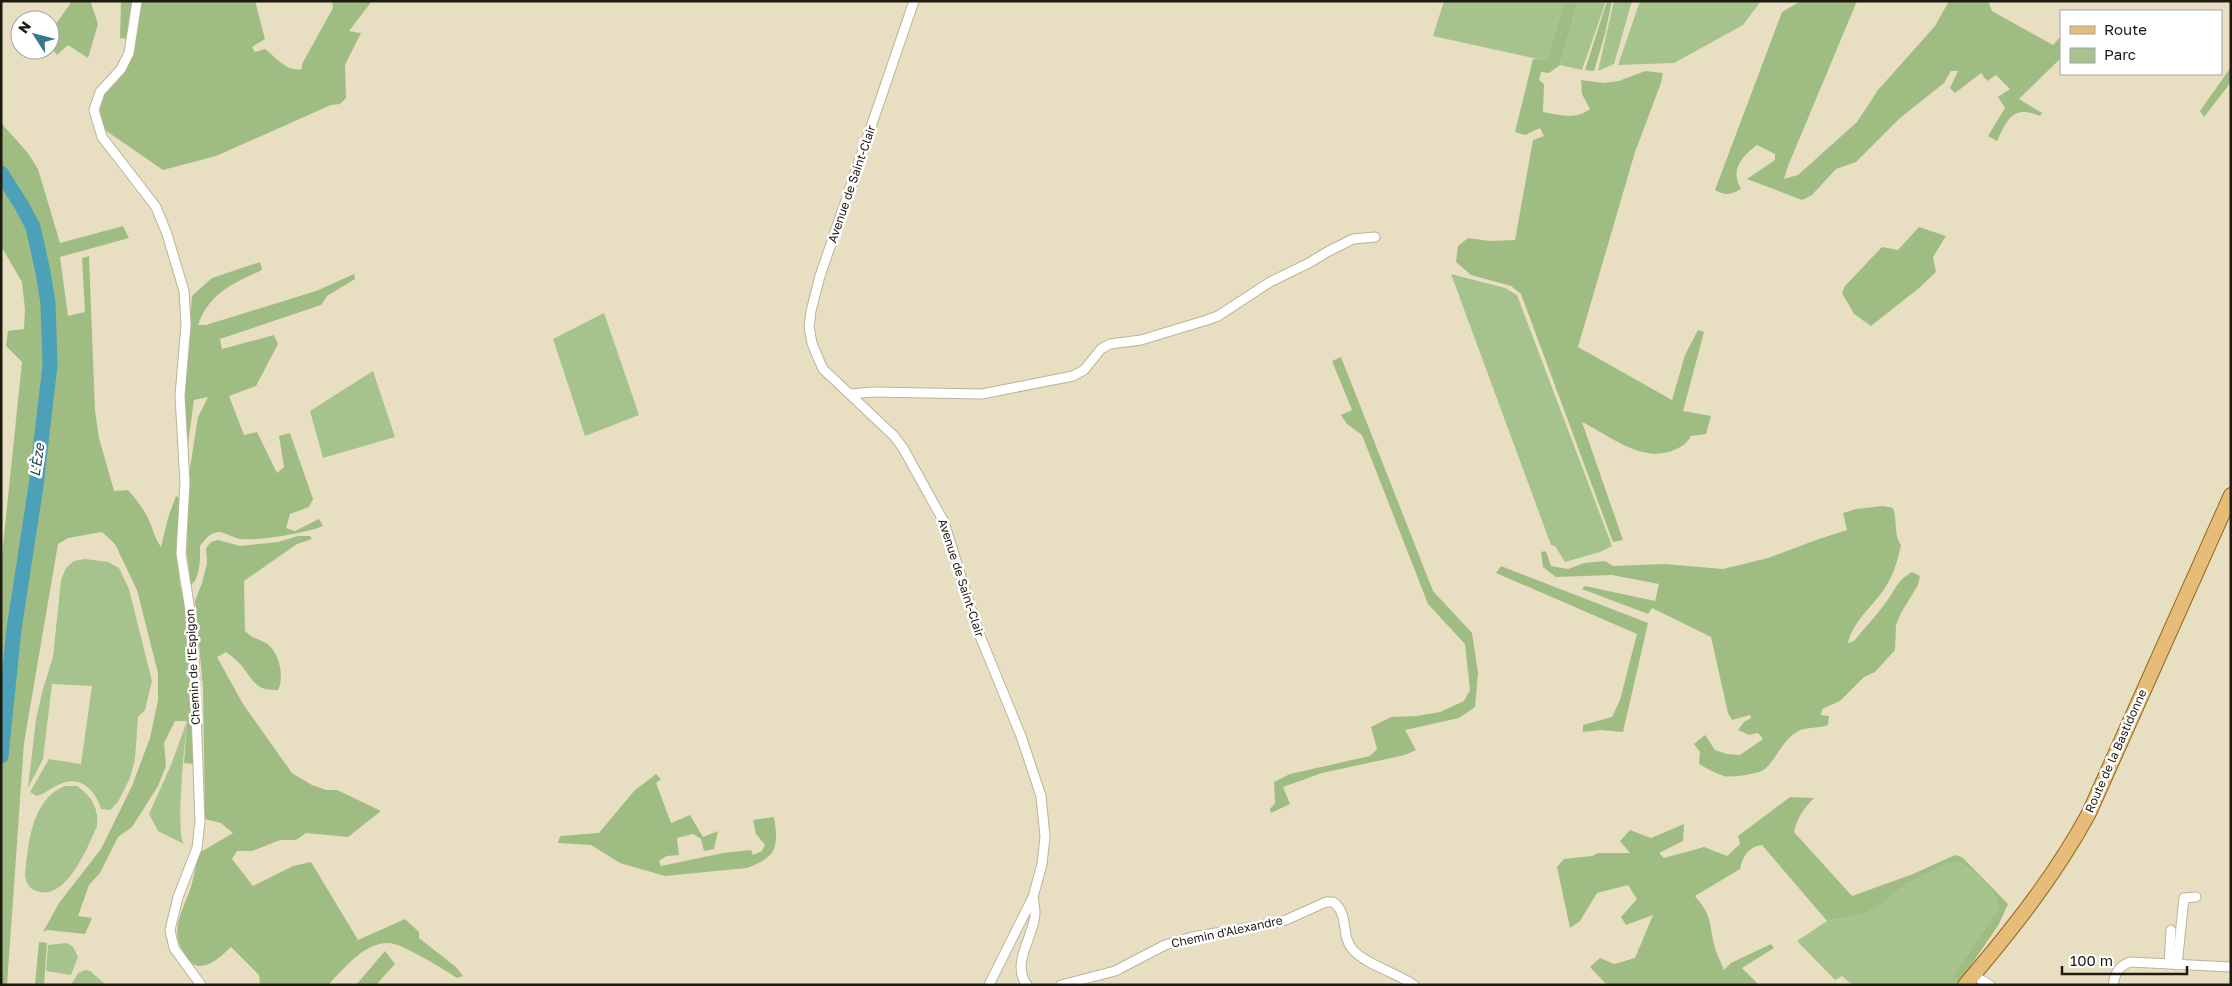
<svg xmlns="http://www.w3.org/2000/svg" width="2232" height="986" font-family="'Golos Text',sans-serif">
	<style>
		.green { fill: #a6c38d }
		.forest { fill: #9fbd82 }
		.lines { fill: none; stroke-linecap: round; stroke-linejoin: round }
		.river { stroke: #4ca0b7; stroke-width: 15 }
		.street-casing { stroke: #bcb398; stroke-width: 11 }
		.primary-casing { stroke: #93671a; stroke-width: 16 }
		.street { stroke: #fff; stroke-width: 9 }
		.primary { stroke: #e5bd79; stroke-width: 14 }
		.labels { text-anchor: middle; stroke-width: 5; stroke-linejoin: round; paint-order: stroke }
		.street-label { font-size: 12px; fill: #1d1a10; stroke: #fff }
		.water-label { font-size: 14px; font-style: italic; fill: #19404a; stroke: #fff }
	</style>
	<rect width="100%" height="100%" fill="#e8dfc3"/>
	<g class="green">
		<path d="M1444,1H1564L1547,61L1433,36Z"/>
		<path d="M1578,1H1606L1582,70L1560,65Z"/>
		<path d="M1614,1H1632L1614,64L1598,71Z"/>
		<path d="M1640,1H1761L1743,25L1674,63L1618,65Z"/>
		<path d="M1451,274L1505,288L1517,295L1612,546L1600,552L1565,562L1555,546L1551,545Z"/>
		<path d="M604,313L639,415L585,436L553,339Z"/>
		<path d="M373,371L395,437L323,458L310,411Z"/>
		<path d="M85,559L108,562L119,568L129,589L152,681L145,710L138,717L135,759L130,778L118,802L110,810L101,809C95,788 78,774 58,785C50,788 45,794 37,796L30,792L49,759L81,764L92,686L52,684L43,759L28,788L36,719L43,689L53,657L61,580L66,568L74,561Z"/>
		<path d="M187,721C185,742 175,832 184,844L158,831L149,814L171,765Z"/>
		<path d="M65,786H77C92,796 99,809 97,826C88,847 67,898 40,892C30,890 27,885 25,876C28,845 31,799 65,786Z"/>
		<path d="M1959,861C1973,873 1996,890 1999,908L1955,976L1961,980L1957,985H1853L1842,976L1835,980L1797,941L1827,921L1864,914L1881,905L1905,885L1947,864Z"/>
		<path d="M67,943L73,947L78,957L71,975L46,971L48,945Z"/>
		<path d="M86,970L90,971L106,985H71L78,973Z"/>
	</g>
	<g class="forest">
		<path d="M72,1H92L91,3L98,24L88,58L68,45L57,55C41,35 60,20 72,1Z"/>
		<path d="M121,1H134L128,39L120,38Z"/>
		<path d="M140,1H255L265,39L252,47L255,52L265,49C276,57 286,72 302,69V64L333,8L332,1H372L349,31L361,33L345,65L346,98L340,104L331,105L216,156L163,170L102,128C97,104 98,97 116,80C119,77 124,73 126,69C137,49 139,24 140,1Z"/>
		<path d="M1564,1H1578L1560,65L1549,73L1541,72L1539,80L1544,84L1543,112C1559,115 1576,120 1590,109L1582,94L1581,80L1603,83L1619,81L1645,71L1663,73L1661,83L1635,152L1578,347L1672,400L1685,355L1698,330L1704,332L1683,411L1711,416L1706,434L1691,436C1686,444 1683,446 1674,450C1642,464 1609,435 1582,422L1623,540L1613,542L1521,294L1511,286L1471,275L1456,262L1458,246L1468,238L1490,241L1515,240L1533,140L1544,136L1540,128L1525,135L1515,132L1533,59L1547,60Z"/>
		<path d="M1607,1H1612L1605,34L1594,71L1585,70Z"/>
		<path d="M1801,1H1857L1788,166L1784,179L1798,175L1857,122L1878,90L1935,26L1949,1H1988L1992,11L2053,45L2061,36V58L2019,99L2042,113L2040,116C2013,105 2008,118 1997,141L1988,136L2005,108L1998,97L2010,89L1996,75L1987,81L1981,73L1955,93L1950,88L1958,71H1951L1944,83L1900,118L1856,162L1836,169L1812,195L1802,200L1747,179L1775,160V154L1757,145C1741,157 1730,170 1741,189C1731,195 1725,196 1715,190L1782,12Z"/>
		<path d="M2231,67V82L2204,117L2200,111Z"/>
		<path d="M1,123L28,153L38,169L60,243L123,226L129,238L60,257L68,316L85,312L82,258L89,256L95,411L99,438L114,491L128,490C137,500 146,512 151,525C154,533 156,540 161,547L168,518L176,496L181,499L176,544L180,585L186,605L193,712V764L184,763L187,721H175L164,743L166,766L158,786L132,827L118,837L100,873L89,885L78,916L92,918L85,934L47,930L43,932L59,903L101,849L132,786L150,738L158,700V673L137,590L115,544L102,532L68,538L58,544L24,743L7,985H1V565L22,362L6,346L8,331L24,329L25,309L22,282L1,246Z"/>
		<path d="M1919,227L1946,236L1933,257L1936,272L1919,288L1871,326L1854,314L1842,293L1845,286L1882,247L1898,250Z"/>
		<path d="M260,262L262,270C233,284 210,292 198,325H206L316,291L354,274L355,279L327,296L321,305L220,339L222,349L274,335L278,344L256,386L229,396L244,435L257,432L277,473L284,467L279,436L290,433L313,499L309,507L290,514L286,528L295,531L319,519L323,526C307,533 258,541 241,539C233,538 225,532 218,532C209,533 205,540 200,546C200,558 201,577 191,585L187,554L189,474L198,417L208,397L194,400L188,444L185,445L184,397L192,296L212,278Z"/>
		<path d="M1341,357L1433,591L1472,633L1478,673L1475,707L1459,718L1405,730L1416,750L1405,755L1322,773L1283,787L1290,804L1271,813L1270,809L1275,803L1274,782L1290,774L1370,756L1377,749L1371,727L1391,717L1417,716L1440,712L1464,701L1470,690L1465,644L1428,604L1362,435L1347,424L1341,415L1352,410L1332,361Z"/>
		<path d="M1883,506L1893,508C1898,521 1893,534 1901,545C1898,560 1893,576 1885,588C1872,607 1854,620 1848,643L1854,641C1865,627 1879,613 1889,598C1896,587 1899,579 1912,572L1920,576L1918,585L1901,613L1896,625L1895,650L1875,672L1864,677L1840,701L1822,709L1821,715L1829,716L1828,725C1817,729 1805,726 1795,733C1782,742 1776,759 1765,769C1759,774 1731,778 1724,776C1715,773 1707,769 1699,764L1700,752L1694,744L1705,735L1715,750L1727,754L1740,755L1763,739L1758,733L1749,735L1738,730L1744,722L1751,718L1750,715L1732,720L1728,713L1711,637L1652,608L1648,614L1582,589L1585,586L1655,601L1659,584L1612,575L1556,577L1543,567L1541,552L1546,551L1551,566L1568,569L1584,563L1605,561L1613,566L1664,564L1723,569L1768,558L1819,539L1847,530L1843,513L1856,509Z"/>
		<path d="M298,536H310L312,539L297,544L244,581L245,631C252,638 258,639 266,643C279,651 285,677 278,690C255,691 254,681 241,665C237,660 231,656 226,652L217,657L243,704L292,773L312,785L326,790H337L381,811L348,837L306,833L296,840H280L252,851H237L232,859L253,886L293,866L311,862L358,940L405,919L419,932V938L456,967L463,976L457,978C445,970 400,942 388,943C363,943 344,969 328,985H258L260,982L259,975L231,947C221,956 205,973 191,963C187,960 185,954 182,950C170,929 184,908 191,887C194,876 196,864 199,853L233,833L221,823L205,819L203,688L195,601L202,583L207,563L206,548L211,542L218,540L240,546L278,542Z"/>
		<path d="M1501,566L1648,623L1623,732L1601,730L1583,732V725L1612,717L1620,700L1637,634L1496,573Z"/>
		<path d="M656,774L661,779L656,783L671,823L690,815L703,837L718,831L714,849L704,851L701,839L693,834L677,838L679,855L667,856L659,861L661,866L723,853L751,850L753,855L762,851L765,845L756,834L753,820L774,817C779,847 777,857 747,868L665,876L620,863L591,845L558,843L560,836L599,833L634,791Z"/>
		<path d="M1790,797L1814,798C1804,808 1797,818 1794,832L1852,896L1913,874L1955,855L1962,857L2008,904L1999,924L1961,980L1954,976L1999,908C1996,890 1974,873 1960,862L1947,864L1905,885L1881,905L1864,914L1827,921L1762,845C1748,847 1743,856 1740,869L1695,896C1710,914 1709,918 1713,940C1715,951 1720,960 1724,970L1731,963L1771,944L1774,948L1742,968L1759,985H1607L1590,967L1600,958L1614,964L1635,958L1653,915L1626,925L1621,917L1637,899L1628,885L1597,893L1580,921L1570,928L1557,867L1564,859L1592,856L1598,853H1630L1620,841L1630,830L1651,838L1684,824L1683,841L1659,853L1664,858L1704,847L1727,856L1740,844L1738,836Z"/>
		<path d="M39,942L47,943L44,985H35Z"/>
		<path d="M385,951L395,964L376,985H356Z"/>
	</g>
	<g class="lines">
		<path class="river" d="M1,173L22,206L33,227L43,272L48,303L50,365L36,486L14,629L1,756"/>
		<defs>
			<g id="street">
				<path d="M137,1L129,53L121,69L100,92L94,110L102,137L156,207L167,234L184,291L186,324L180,396L185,483L181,554L193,629L200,821L197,848L178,897L170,930L174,948L201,985"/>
				<path d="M914,1L820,276L811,311L809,327L812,343L818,358L823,369L894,436L903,448L944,522L978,631L1021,736L1041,796L1045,837L1042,864L1033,897L989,985"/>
				<path d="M851,394L872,392L982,394L1073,376L1084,370L1101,349L1110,344L1141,340L1207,320L1218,316L1270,282L1309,263L1327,252L1353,239L1375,237"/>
				<path d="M2169,964L2171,930"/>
				<path d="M2177,965L2184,898L2196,897"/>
				<path d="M1973,975L1990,985"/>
				<path d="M1027,985C1010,963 1035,935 1035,913C1035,908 1034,902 1033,897"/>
				<path d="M1061,985L1115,971L1165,945L1192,937L1270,924L1286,920L1326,902H1333C1350,914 1340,936 1353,950C1367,965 1397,973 1414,985"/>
				<path d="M2113,985C2115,973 2119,966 2130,962L2231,967"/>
			</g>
			<path id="primary" d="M1965,985C2011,931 2055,876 2089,813L2231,495"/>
		</defs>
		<use href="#street" class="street-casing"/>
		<use href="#primary" class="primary-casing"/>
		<use href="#street" class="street"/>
		<use href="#primary" class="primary"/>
	</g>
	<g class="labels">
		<g class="street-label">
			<text transform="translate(852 184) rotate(-71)" y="4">Avenue de Saint-Clair</text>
			<text transform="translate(961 578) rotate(72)" y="4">Avenue de Saint-Clair</text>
			<text transform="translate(193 667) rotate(-93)" y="4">Chemin de l'Espigon</text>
			<text transform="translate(2116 751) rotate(-66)" y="4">Route de la Bastidonne</text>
			<text transform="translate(1227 932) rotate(-12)" y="4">Chemin d'Alexandre</text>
		</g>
		<g class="water-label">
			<text transform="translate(37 460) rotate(-82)" y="5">L'Èze</text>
		</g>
	</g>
	<rect width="2232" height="986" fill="none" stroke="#1d1a10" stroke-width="5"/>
	<rect x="2060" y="10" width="162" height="65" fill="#ffffff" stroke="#a5a39f"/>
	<rect x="2070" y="26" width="25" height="8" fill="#e5bd79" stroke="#a5a39f"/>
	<text x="2104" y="35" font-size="15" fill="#1d1a10">Route</text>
	<rect x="2070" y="48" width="25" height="15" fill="#a6c38d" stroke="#a5a39f"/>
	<text x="2104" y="60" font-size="15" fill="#1d1a10">Parc</text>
	<g transform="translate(35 35) rotate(306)"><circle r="24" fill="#ffffff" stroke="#a5a39f"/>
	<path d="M0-4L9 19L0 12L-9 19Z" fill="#387a8c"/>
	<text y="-8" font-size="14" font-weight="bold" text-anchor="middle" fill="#1d1a10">N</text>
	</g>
	<path d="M2062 966v8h125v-8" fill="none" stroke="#1d1a10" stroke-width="2.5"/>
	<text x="2070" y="966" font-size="15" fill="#1d1a10" stroke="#ffffff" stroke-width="4" paint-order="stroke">100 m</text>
</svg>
